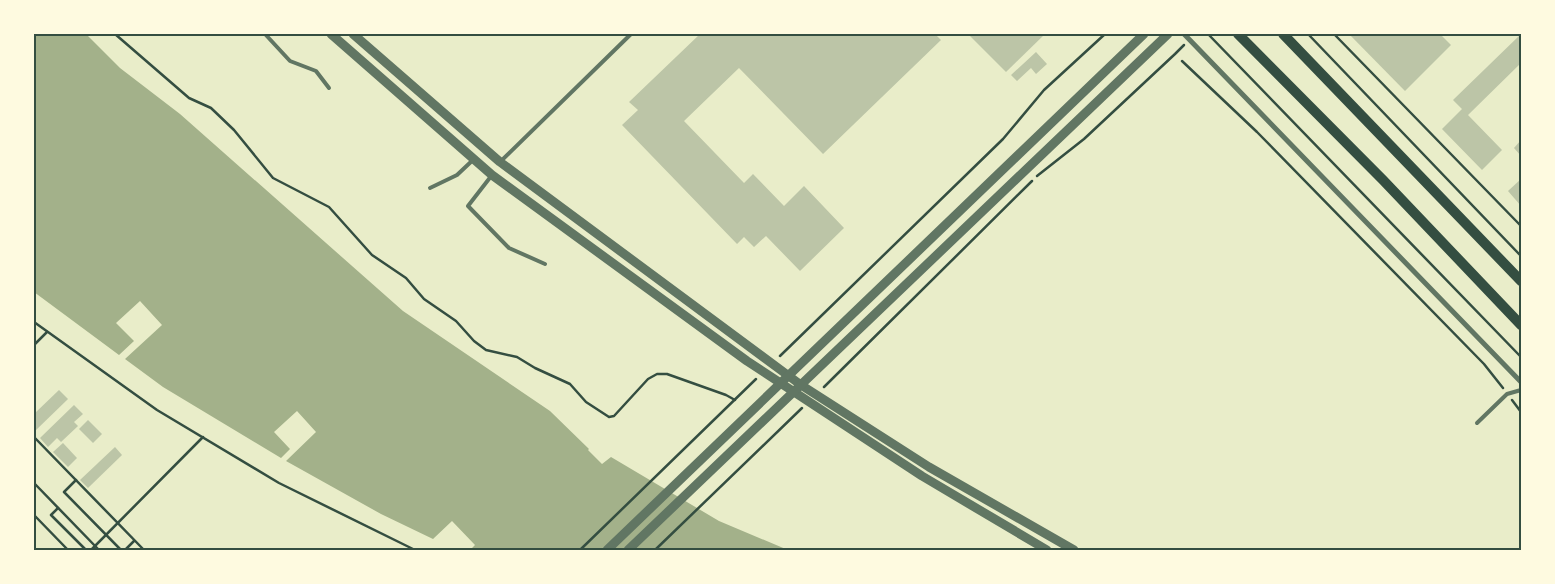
<svg xmlns="http://www.w3.org/2000/svg" width="1555" height="584" font-family="'Work Sans',sans-serif">
	<style>
		.water { fill: #a3b18a }
		.building { fill: #bcc5a7 }
		.lines { fill: none; stroke-linecap: round; stroke-linejoin: round }
		.path { stroke: #344e41; stroke-width: 2.5 }
		.service { stroke: #617663; stroke-width: 4 }
		.minor { stroke: #617663; stroke-width: 5 }
		.tertiary { stroke: #617663; stroke-width: 9 }
		.secondary { stroke: #344e41; stroke-width: 10 }
		.neatline { fill: none; stroke: #344e41; stroke-width: 2 }
	</style>
	<rect width="100%" height="100%" fill="#e9edc9"/>
	<path class="water" d="M34,34H86L120,68L180,114L403,311L550,411L589,449L588,450L602,464L611,457L719,521L788,550H470L475,545L452,521L433,539L381,514L286,461L316,432L297,411L274,432L290,449L281,458L163,387L125,359L162,325L140,301L116,323L134,341L119,355L34,292Z"/>
	<g class="building">
		<path d="M700,34H935L941,40L823,154L739,68L684,121L744,183L753,174L784,206L804,186L844,228L800,271L766,236L754,247L744,237L737,244L622,125L638,110L629,102Z"/>
		<path d="M968,34H1045L1006,72Z"/>
		<path d="M1349,34H1440L1451,45L1405,91Z"/>
		<path d="M1521,34V63L1468,115L1502,150L1482,170L1442,129L1462,109L1453,100Z"/>
		<path d="M1036,52L1047,64L1036,74L1031,68L1017,81L1011,75Z"/>
		<path d="M1521,140V156L1514,148Z"/>
		<path d="M1521,179V206L1508,191Z"/>
		<path d="M59,390L68,399L34,432V414Z"/>
		<path d="M74,405L83,414L74,422L78,426L61,442L57,438L48,447L40,438Z"/>
		<path d="M88,420L102,434L93,443L79,429Z"/>
		<path d="M63,443L77,458L68,467L53,452Z"/>
		<path d="M115,447L122,455L88,488L80,480Z"/>
	</g>
	<g class="lines">
		<g class="path">
			<path d="M115,34L189,98L211,108L234,130L273,178L329,207L372,255L406,278L424,299L456,321L474,341L486,350L517,357L535,368L570,384L586,402L609,417L614,416L648,379L657,374H667L726,395L735,400"/>
			<path d="M1208,34L1521,357"/>
			<path d="M1308,34L1521,256"/>
			<path d="M1334,34L1521,226"/>
			<path d="M1182,61L1257,132L1484,364L1503,388"/>
			<path d="M1037,176L1084,139L1175,54L1184,45"/>
			<path d="M34,322L157,410L279,483L415,550"/>
			<path d="M34,345L47,332"/>
			<path d="M780,356L1003,139L1044,90L1105,34"/>
			<path d="M824,387L1032,181"/>
			<path d="M1512,400L1521,412"/>
			<path d="M34,437L144,550"/>
			<path d="M76,480L64,492L121,550"/>
			<path d="M34,483L99,550"/>
			<path d="M58,508L51,515L86,550"/>
			<path d="M34,515L68,550"/>
			<path d="M91,550L203,437"/>
			<path d="M125,550L134,541"/>
			<path d="M580,550L756,379"/>
			<path d="M655,550L802,408"/>
		</g>
		<g class="service">
			<path d="M265,34L290,61L316,71L329,88"/>
			<path d="M500,162L631,34"/>
			<path d="M492,175L468,206L509,248L545,264"/>
			<path d="M430,188L457,175L474,159"/>
			<path d="M1477,423L1507,394L1521,390"/>
		</g>
		<path class="minor" d="M1184,34L1521,382"/>
		<g class="tertiary">
			<path d="M331,34L492,175L747,361L922,476L1047,550"/>
			<path d="M353,34L500,162L801,385L929,467L1074,550"/>
			<path d="M607,550L1144,34"/>
			<path d="M628,550L1168,34"/>
		</g>
		<g class="secondary">
			<path d="M1238,34L1383,180L1521,325"/>
			<path d="M1283,34L1521,281"/>
		</g>
	</g>
	<rect width="1555" height="584" fill="none" stroke="#fefae0" stroke-width="70"/>
	<rect x="35" y="35" width="1485" height="514" class="neatline"/>
</svg>
